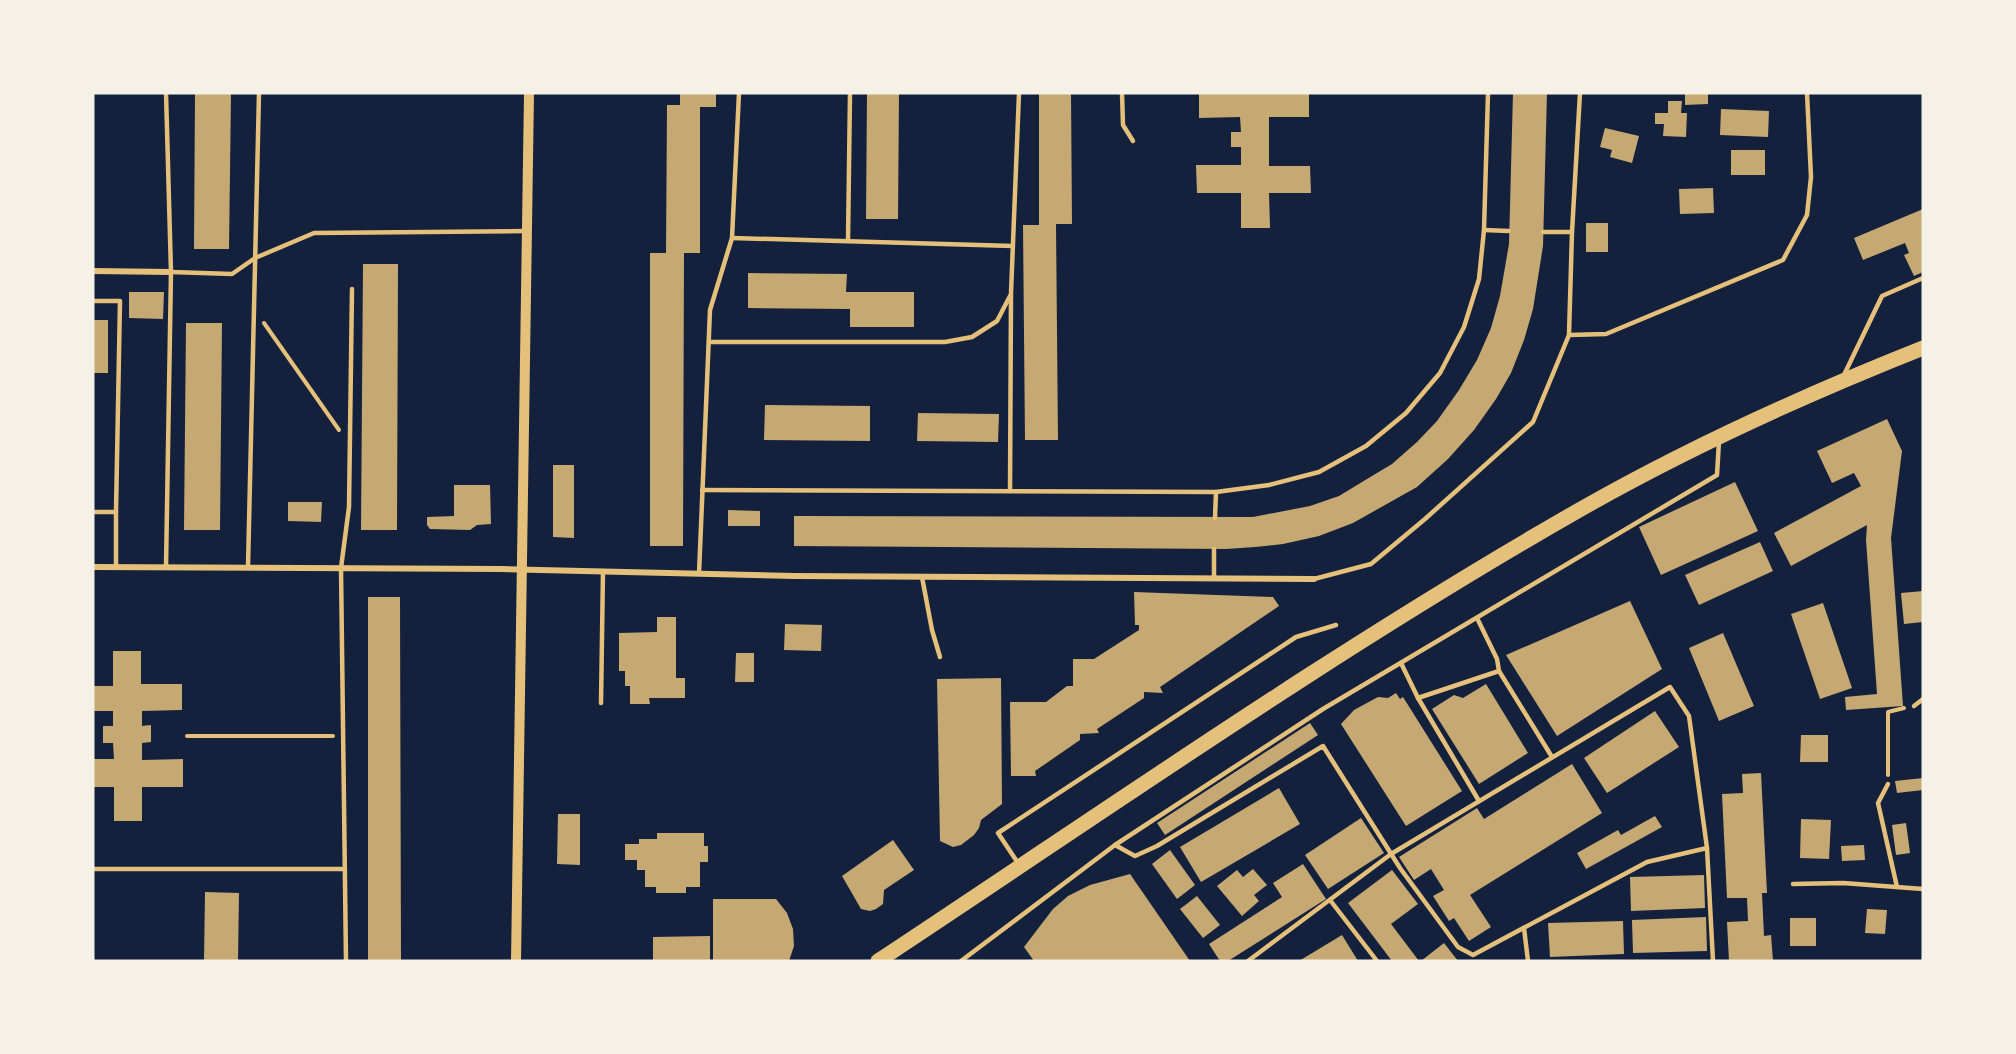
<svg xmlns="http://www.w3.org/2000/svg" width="2016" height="1054" font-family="Inter,sans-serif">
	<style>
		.building { fill: #c6a872 }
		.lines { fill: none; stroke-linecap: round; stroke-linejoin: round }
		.path { stroke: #e5c07b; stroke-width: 4 }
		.service { stroke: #e5c07b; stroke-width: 4.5 }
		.minor { stroke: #e5c07b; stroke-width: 6 }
		.tertiary { stroke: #e5c07b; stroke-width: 10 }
		.primary { stroke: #e5c07b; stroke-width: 15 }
	</style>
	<rect width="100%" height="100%" fill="#14213d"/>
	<g class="building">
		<path d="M195,93H231L229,249H194Z"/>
		<path d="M680,93H716V107H700V253H684L683,546H650V253H666L667,105H680Z"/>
		<path d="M867,93H899L898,219H866Z"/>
		<path d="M1039,93H1071L1072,224H1056L1058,440H1025L1023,225H1039Z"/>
		<path d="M1199,93H1309V117H1269V166H1310L1311,193H1269L1270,228H1241V193H1197L1196,165H1241V147H1231V132H1241L1240,117L1199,118Z"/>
		<path d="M1513,93H1547L1543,246L1533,309L1524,340L1511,373L1496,399L1474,430L1448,459L1417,487L1353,523L1319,536L1283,544L1255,547L1226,549L794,546V516L1253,517L1310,506L1339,496L1367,479L1392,464L1417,442L1437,421L1459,390L1477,360L1491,328L1500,296L1509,244Z"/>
		<path d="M1685,93H1708V104L1685,105Z"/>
		<path d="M1668,101H1682L1681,113H1687L1686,137L1663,136L1664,124H1655V113H1668Z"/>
		<path d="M1721,109L1769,111L1768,137L1720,135Z"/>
		<path d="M1605,128L1639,136L1632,163L1610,157L1612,150L1600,147Z"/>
		<rect x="1731" y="150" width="34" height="25"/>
		<path d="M1713,188L1714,213L1680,214L1679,189Z"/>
		<path d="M1923,209V272L1914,276L1904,255L1909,253L1905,243L1863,260L1854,238Z"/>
		<rect x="1586" y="223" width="22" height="29"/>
		<path d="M363,264H398L397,530H361Z"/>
		<path d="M748,273L847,274L846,292H914V327H850V309L748,308Z"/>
		<path d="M129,292H164L163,319L129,318Z"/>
		<rect x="93" y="320" width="15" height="53"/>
		<path d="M186,323H222L220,530H184Z"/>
		<path d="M765,405L870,406V441L764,440Z"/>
		<path d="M918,413L999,414L998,442L917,441Z"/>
		<path d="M1887,419L1902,451L1891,538L1903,706L1846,710L1845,697L1877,694L1866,540L1867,525L1791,566L1774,533L1861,486L1854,473L1832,483L1817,451Z"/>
		<path d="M553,465H574V538L553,537Z"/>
		<path d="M1735,482L1758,531L1661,575L1639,527Z"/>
		<path d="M454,485H490L491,524L477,525L470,530L430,529L427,525V517L454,516Z"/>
		<path d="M288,502H322L321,522L288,521Z"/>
		<path d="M728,510L760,511V526H728Z"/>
		<path d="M1760,542L1773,571L1699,605L1685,575Z"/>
		<path d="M1923,591V622L1904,624L1901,593Z"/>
		<path d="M1134,592L1273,597L1279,606L1160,687L1163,693L1144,692V698L1097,729L1099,733L1080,734V740L1035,771L1036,776H1011L1010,702H1046L1067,686H1073V659H1094L1139,630V625H1135Z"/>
		<path d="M368,597H400L401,961H368Z"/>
		<path d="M1630,601L1662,669L1557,736L1506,655Z"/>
		<path d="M1823,603L1852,688L1820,699L1791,614Z"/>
		<path d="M657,617H676V678H685V698H649L650,704H630V686H625V671H619V633L657,632Z"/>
		<path d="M785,624L822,625L821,651L784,650Z"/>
		<path d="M1723,633L1754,706L1719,721L1689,648Z"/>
		<path d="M113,651H141V684H182V710L142,711V726L151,725V742L142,743V760L183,759V787H142V821H114V787H93V759H114L113,743H103V726H113V711H93V686H113Z"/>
		<path d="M736,653H754V682H735Z"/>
		<path d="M1001,678L1002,804L981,820L979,828L974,835L961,845L953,847L940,841L937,679Z"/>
		<path d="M1486,684L1528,753L1479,784L1432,709L1454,695L1463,698Z"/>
		<path d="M1396,693L1400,699L1403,697L1462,791L1406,826L1341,724L1354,710L1378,697L1388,698Z"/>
		<path d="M1655,711L1679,747L1607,793L1584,758Z"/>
		<path d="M1310,723L1318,735L1165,835L1157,823Z"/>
		<path d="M1801,735H1828V762H1800Z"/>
		<path d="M1572,764L1602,813L1470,895L1491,927L1469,941L1454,918L1449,921L1433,896L1444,890L1431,869L1414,880L1399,857L1477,808L1484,819Z"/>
		<path d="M1761,773L1767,893H1762L1764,936L1771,935L1773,961H1729L1727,922L1748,921L1747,898H1727L1722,794L1743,793L1742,774Z"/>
		<path d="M1923,778V790L1897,793L1895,781Z"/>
		<path d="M1279,788L1300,824L1201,882L1180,847Z"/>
		<path d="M558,814H580V865L557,864Z"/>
		<path d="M1655,816L1662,827L1586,869L1577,853L1618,830L1621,835Z"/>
		<path d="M1361,818L1384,853L1328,889L1305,855Z"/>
		<path d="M1801,819L1831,820L1829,859L1800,858Z"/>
		<path d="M1906,823L1910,853L1896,855L1892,825Z"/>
		<path d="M657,833H704V846H708V862H700V887H686V893H656V887H645V870H637V860H625V844H639V839H657Z"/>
		<path d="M893,840L914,870L884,890L883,904L876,909L870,911L861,909L842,876Z"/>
		<path d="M1864,845L1865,860L1842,861L1841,846Z"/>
		<path d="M1170,850L1195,885L1177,899L1152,864Z"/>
		<path d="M1303,864L1326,899L1228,961H1220L1209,944L1282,897L1273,883Z"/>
		<path d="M1253,869L1267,885L1254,895L1259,901L1242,916L1217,886L1237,870L1243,877Z"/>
		<path d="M1392,870L1418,904L1391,924L1419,961H1392L1348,903Z"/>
		<path d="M1130,874L1190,961H1034L1024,947L1053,909L1068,896L1090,885Z"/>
		<path d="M1704,875L1705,908L1631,911L1630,877Z"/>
		<path d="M205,892L239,893L238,961H204Z"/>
		<path d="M1197,896L1220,925L1203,938L1180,909Z"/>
		<path d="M713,899H776L787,913L793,929L794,946L789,961H713Z"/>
		<path d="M1867,909L1887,910L1885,934L1865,933Z"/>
		<path d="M1706,917L1707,951L1633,953L1632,920Z"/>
		<rect x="1790" y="918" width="26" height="28"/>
		<path d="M1623,921L1624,954L1550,957L1548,923Z"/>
		<path d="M1342,935L1358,961H1299Z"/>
		<path d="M710,936V961H653V937Z"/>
		<path d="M1444,943L1458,961H1421Z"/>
	</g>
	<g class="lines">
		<g class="path">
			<path d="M264,323L339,430"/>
			<path d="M187,736H333"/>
			<path d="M1888,775V712L1904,708"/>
		</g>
		<g class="service">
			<path d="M1122,93L1123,125L1133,141"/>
			<path d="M1484,230L1509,231"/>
			<path d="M1543,232H1572"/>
			<path d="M732,238L1013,246"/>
			<path d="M848,241L850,93"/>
			<path d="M171,272L232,274L255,258L314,233L527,231"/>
			<path d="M93,301H120L116,512"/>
			<path d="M1569,335L1606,334L1783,260L1807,215L1811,177L1807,93"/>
			<path d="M709,342H945L972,337L997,321L1010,296"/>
			<path d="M1843,377L1882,296L1923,278"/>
			<path d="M702,490L1216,492L1269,485L1319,472L1366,446L1406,413L1440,373L1464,327L1479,279L1484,230L1488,93"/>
			<path d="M1010,491L1011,293L1019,93"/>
			<path d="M93,512H116V567"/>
			<path d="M1215,518L1216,492"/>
			<path d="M166,567L171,272L166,93"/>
			<path d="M248,567L259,93"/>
			<path d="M699,574L710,310L732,238L739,93"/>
			<path d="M922,577L932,630L940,657"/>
			<path d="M1214,579V549"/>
			<path d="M1314,579L1371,564L1425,519L1533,422L1569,335L1572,232L1580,93"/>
			<path d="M1477,618L1497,659L1499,671"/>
			<path d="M1401,663L1418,698"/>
			<path d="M601,703L603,571"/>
			<path d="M1914,706L1923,699"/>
			<path d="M1888,784L1878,803L1897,887"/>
			<path d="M1479,801L1418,698L1499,671L1552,757"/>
			<path d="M1115,845L1135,856L1157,846L1323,746L1400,868L1458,947L1473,955L1647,862L1707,848L1713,961"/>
			<path d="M1018,863L998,833L1296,637L1336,625"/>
			<path d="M93,869H345"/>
			<path d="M1793,884L1843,883L1923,889"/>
			<path d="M1330,900L1377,961"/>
			<path d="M1524,928L1528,961"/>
			<path d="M346,961L341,568L349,507L352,289"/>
			<path d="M961,961L1115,845L1323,709L1717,475L1719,441"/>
			<path d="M1248,961L1391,854L1670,687L1689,716L1707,848"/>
		</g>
		<g class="minor">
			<path d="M93,271L171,272"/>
			<path d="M93,567L501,569L794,576L1314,579"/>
		</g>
		<path class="tertiary" d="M516,961L529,93"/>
		<path class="primary" d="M878,961C1111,807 1339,647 1581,509C1690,447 1807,394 1923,348"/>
	</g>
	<rect width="2016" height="1054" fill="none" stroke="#f6f1e7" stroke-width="189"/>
</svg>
